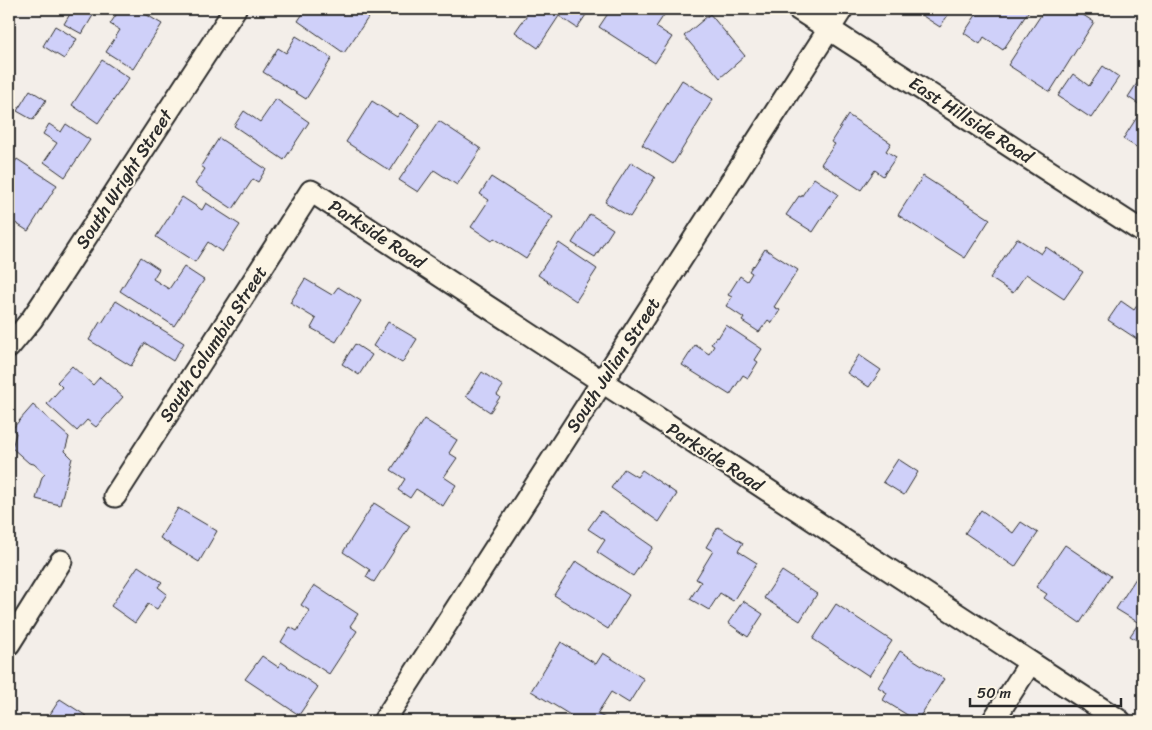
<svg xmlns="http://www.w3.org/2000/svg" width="1152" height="730" font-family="Sriracha,sans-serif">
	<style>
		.building { fill: #cfd0f9; stroke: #2b2b2b }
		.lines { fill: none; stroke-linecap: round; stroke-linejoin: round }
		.minor-casing { stroke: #2b2b2b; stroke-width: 25 }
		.minor { stroke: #fcf5e5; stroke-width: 21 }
		.labels { text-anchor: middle; stroke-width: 4; stroke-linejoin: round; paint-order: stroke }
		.street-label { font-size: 18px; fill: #2b2b2b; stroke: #fcf5e5 }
	</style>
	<rect width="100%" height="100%" fill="#f3eee9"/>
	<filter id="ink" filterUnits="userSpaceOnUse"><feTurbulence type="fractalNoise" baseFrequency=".02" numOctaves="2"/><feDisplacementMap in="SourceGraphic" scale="10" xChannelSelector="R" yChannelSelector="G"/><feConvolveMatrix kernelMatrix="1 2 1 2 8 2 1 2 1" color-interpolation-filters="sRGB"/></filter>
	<g filter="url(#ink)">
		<g class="building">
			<path d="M73,9H89L95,12L82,34L64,24Z"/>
			<path d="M120,9H137L162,24L133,69L106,52L120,30L110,24Z"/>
			<path d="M306,9H374L344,53L298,21Z"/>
			<path d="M531,9H590L577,28L559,16L538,48L515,32Z"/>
			<path d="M611,9H668L656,27L672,37L655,63L599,27Z"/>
			<path d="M912,9H952L940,27Z"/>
			<path d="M980,9H1030L1003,50L984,37L980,44L964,33Z"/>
			<path d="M1045,9H1074L1094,22L1050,92L1008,65Z"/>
			<path d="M710,14L745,56L720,78L684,36Z"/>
			<path d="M55,26L77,39L64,59L43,46Z"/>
			<path d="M296,36L332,58L306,99L263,72L278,48L286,53Z"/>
			<path d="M102,60L129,78L98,123L72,105Z"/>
			<path d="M1103,66L1119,77L1091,118L1058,96L1073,74L1089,86Z"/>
			<path d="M1143,74V107L1128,97Z"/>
			<path d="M682,80L713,99L673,164L642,145Z"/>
			<path d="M30,90L46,100L33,120L17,111Z"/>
			<path d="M276,99L309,122L284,160L234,126L244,111L260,122Z"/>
			<path d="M372,101L397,117L400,113L420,125L390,171L346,142Z"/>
			<path d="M1143,108V151L1123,139Z"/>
			<path d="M848,115L891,143L886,151L896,157L883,176L875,170L861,190L821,164L835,144L831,142Z"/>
			<path d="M439,121L481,149L457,185L434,170L418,192L399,180Z"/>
			<path d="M49,124L61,132L66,124L90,140L65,177L44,162L57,143L43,134Z"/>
			<path d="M219,138L266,169L258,182L253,179L233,209L195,184L205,169L201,166Z"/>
			<path d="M17,159L57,185L28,231L9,219V171Z"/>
			<path d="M631,162L655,177L630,217L605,202Z"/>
			<path d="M923,176L990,219L965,258L898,215Z"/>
			<path d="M491,177L553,217L526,259L494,238L492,241L471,227L489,200L480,194Z"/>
			<path d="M814,178L838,194L813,232L786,215L799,196L801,197Z"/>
			<path d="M182,197L202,210L206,203L240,225L222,252L208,242L195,262L156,237Z"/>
			<path d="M590,214L613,229L595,257L572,243Z"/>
			<path d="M9,230L15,234L9,243Z"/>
			<path d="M1017,238L1041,254L1046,247L1083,272L1064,299L1026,274L1013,293L990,278Z"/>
			<path d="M559,243L597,269L576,301L538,275Z"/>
			<path d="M765,249L798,270L774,307L780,310L772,323L768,320L759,332L742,321L744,318L726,306L732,297L728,295L740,276L747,281L752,273L749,271L753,265L754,266Z"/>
			<path d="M141,257L159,269L153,279L169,289L184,267L204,280L174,326L120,291Z"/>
			<path d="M305,279L332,295L338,287L361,301L336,342L311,328L316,319L290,303Z"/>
			<path d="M116,301L184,343L173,361L145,343L131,366L89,340L100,322L102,323Z"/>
			<path d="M1121,301L1134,310L1138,304L1143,308V343L1108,320Z"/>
			<path d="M388,322L417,339L402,363L373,346Z"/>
			<path d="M726,325L762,349L755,360L758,362L748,378L743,375L730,395L682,365L695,345L709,354L714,346L711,344L716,337L718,338Z"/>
			<path d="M355,344L372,355L359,375L342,364Z"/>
			<path d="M859,355L881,370L869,387L847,373Z"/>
			<path d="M72,366L93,385L100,377L123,397L96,427L87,420L77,431L47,404L62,387L57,382Z"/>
			<path d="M482,372L503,386L497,395L500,397L490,412L466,396Z"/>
			<path d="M33,405L69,437L65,451L72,458L60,505L36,499L42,477L45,474L34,464L29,463L12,448L16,433L12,429Z"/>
			<path d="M424,419L457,440L449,453L457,458L444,477L456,485L443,506L416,489L410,498L398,490L405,479L391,470Z"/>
			<path d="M898,459L918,472L904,495L883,482Z"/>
			<path d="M624,469L637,477L642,470L677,494L659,522L611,488Z"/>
			<path d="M9,487L16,498L9,503Z"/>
			<path d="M374,503L410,526L374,582L366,577L370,570L343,552Z"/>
			<path d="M178,508L217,531L199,562L160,538Z"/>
			<path d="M981,510L1013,533L1021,522L1038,533L1015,567L965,533Z"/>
			<path d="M601,511L653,547L633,576L597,552L605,540L588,529Z"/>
			<path d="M718,527L743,543L738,551L757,563L733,601L720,593L709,610L690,599L701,582L696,579L713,551L706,547Z"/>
			<path d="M1065,545L1111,576L1080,623L1044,598L1047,594L1036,587Z"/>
			<path d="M576,561L629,595L608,629L554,595Z"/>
			<path d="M138,566L162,582L158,587L167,594L157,609L148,604L135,623L111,606Z"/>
			<path d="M782,571L817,594L800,621L764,598Z"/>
			<path d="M1138,575L1143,579V644L1130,636L1139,623L1116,609Z"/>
			<path d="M314,585L358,614L350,626L357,631L329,674L281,642L290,627L297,631L310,611L301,605Z"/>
			<path d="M743,601L763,614L748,637L728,623Z"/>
			<path d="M836,604L892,641L869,676L813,639Z"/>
			<path d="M561,642L596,664L603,653L644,679L629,703L611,692L597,714L605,718L603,721H580L531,691Z"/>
			<path d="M900,651L944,679L917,721L883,700L887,693L878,687Z"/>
			<path d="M262,656L278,667L281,662L318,687L299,715L245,679Z"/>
			<path d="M60,699L94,721H50L47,719Z"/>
		</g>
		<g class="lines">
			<defs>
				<g id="minor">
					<path d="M798,9L1143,232"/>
					<path d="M9,347L32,319L60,277L235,9"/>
					<path d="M115,496L311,191L1120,721"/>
					<path d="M9,644L61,561"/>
					<path d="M384,721L842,9"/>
					<path d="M993,721L1030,663"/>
				</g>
			</defs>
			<use href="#minor" class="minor-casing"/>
			<use href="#minor" class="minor"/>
		</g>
	</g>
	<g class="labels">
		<g class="street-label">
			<text transform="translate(971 120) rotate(33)" y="6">East Hillside Road</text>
			<text transform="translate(124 179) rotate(-57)" y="6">South Wright Street</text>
			<text transform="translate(377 234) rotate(33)" y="6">Parkside Road</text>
			<text transform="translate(213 344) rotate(-57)" y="6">South Columbia Street</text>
			<text transform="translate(613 365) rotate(-57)" y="6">South Julian Street</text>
			<text transform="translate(715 457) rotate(33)" y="6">Parkside Road</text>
		</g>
	</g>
	<rect width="1152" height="730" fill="none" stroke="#fcf5e5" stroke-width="30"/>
	<rect x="15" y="15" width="1122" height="700" fill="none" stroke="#2b2b2b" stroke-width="2" filter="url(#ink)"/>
	<path d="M970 698v8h151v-8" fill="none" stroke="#2b2b2b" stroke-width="2.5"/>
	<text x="977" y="698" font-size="15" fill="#2b2b2b" stroke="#fcf5e5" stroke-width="4" paint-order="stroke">50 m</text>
</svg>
